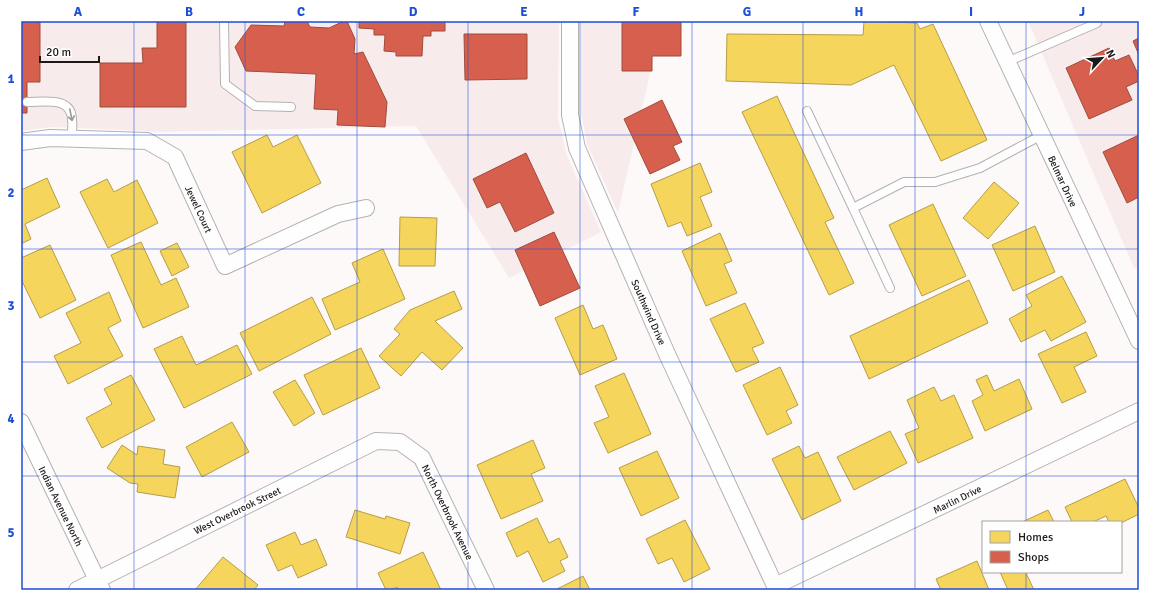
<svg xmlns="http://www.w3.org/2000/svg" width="1160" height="611" font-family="Signika,sans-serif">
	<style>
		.built { fill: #f8ebec }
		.homes { fill: #f6d55c; stroke: #b59d48 }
		.shops { fill: #d6604d; stroke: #9e4b3d }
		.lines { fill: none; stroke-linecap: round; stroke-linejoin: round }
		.service-casing { stroke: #b4b1b1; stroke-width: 10 }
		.minor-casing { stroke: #b4b1b1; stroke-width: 18 }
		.service { stroke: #fffefe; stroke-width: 8 }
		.minor { stroke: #fffefe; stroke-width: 16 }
		.oneway { stroke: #999797 }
		.grid { fill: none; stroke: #1d4ed8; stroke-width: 1; stroke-opacity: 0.55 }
		.labels { text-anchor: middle; stroke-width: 4; stroke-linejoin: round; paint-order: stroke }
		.street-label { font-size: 10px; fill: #1d1919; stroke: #fff }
		.neatline { fill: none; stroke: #1d4ed8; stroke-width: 1.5 }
		.grid-label { font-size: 13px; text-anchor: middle; font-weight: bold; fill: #1d4ed8 }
	</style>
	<rect width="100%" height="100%" fill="#fdf9f9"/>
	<g class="built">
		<path d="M21,21H559L558,118L566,153L601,232L509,278L416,126L154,132L149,131L52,127L21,131Z"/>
		<path d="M581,21H662L618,213L587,144L581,113Z"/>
		<path d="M1028,21H1139V268H1134Z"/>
	</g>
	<g class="homes">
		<path d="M864,21L917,23L920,29L933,24L987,140L941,161L894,65L851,85L726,81L727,34L863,35Z"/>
		<path d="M777,96L834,218L825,222L854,283L829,295L742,112Z"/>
		<path d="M267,135L273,147L297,135L321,183L262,213L232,152Z"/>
		<path d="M700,163L712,192L700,197L712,226L687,236L681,222L668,227L651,184Z"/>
		<path d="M47,178L60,207L25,224L31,239L21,244V190Z"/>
		<path d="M107,179L114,192L137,180L158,223L108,248L80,192Z"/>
		<path d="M994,182L1019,203L988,239L963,218Z"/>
		<path d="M933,204L966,276L922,296L889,225Z"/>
		<path d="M400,217L437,218L435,266H399Z"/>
		<path d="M1035,226L1055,272L1013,291L992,245Z"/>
		<path d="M720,233L732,261L724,264L737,293L706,306L682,251Z"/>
		<path d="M141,242L161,285L176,278L189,307L143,328L111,255Z"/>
		<path d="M177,243L189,267L172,276L160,251Z"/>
		<path d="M50,245L76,300L40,318L21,279V258Z"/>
		<path d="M383,249L405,299L335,330L322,299L360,282L352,263Z"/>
		<path d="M1062,276L1086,322L1051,341L1045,330L1021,342L1009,319L1032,306L1026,295Z"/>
		<path d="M969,280L988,323L869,379L850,336Z"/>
		<path d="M454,291L462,309L435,321L463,348L442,370L422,352L401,376L379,356L400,334L394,329L410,310Z"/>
		<path d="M109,292L121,321L108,328L123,356L68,384L54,356L81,343L66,313Z"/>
		<path d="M312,297L331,334L259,371L240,333Z"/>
		<path d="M745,303L764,343L752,348L759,362L736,372L710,319Z"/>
		<path d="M583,305L593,329L603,325L617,359L580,375L555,318Z"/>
		<path d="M1086,332L1097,356L1074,367L1086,392L1062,403L1038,354Z"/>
		<path d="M182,336L196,365L237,345L252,374L184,408L154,349Z"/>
		<path d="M361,348L380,388L323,415L304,375Z"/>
		<path d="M780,367L798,405L786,411L792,423L767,435L743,385Z"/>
		<path d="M624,373L651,434L608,453L594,423L609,417L595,386Z"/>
		<path d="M131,375L155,420L102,448L86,418L112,404L104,389Z"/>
		<path d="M987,375L994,391L1019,379L1032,409L985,431L972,401L983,395L976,380Z"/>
		<path d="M295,380L315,413L294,426L273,392Z"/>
		<path d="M934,387L941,401L954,395L973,438L918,463L905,434L919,428L907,400Z"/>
		<path d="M232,422L249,452L202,477L186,447Z"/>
		<path d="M890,431L907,463L854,490L837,457Z"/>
		<path d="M533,440L545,468L531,474L543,501L501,519L477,465Z"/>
		<path d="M122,445L137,455L138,446L165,450L163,464L180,467L175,498L137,492L138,484L130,483L107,468Z"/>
		<path d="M799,446L805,458L818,452L841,501L802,520L772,459Z"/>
		<path d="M657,451L679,498L641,516L619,468Z"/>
		<path d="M1125,479L1139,508V514L1121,523L1109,522L1106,516L1093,522H1072L1065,507Z"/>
		<path d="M355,510L385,519L386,516L410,523L400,554L346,537Z"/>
		<path d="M1048,510L1054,522H1022Z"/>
		<path d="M537,518L549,543L559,538L568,557L560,561L565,571L543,582L528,551L517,557L506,533Z"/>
		<path d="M685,520L710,569L684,582L672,558L658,564L646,539Z"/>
		<path d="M295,532L301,545L316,539L327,565L298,578L292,565L278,571L266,545Z"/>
		<path d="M423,552L441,590H398L397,587L391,590H386L378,573Z"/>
		<path d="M223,557L258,585L254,590H195Z"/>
		<path d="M977,561L989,590H941L936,579Z"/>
		<path d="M1000,572H1028L1026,573L1034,590H1008Z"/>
		<path d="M583,576L590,590H555Z"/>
	</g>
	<g class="shops">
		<path d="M21,21L40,22V82H27V113H21Z"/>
		<path d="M157,21H186V107H100V63H143L142,48H157Z"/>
		<path d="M285,21H307L310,27L329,28L344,21H347L355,39L354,54L363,52L387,102L385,127L337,125L338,110L314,109L316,74L246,71L235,47L251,25L284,26Z"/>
		<path d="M359,21H445V31H431V36H423L422,56H396V52L384,51L385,35H374V29L359,28Z"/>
		<path d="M622,21H681V56H652V71H622Z"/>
		<path d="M464,34H527V79L465,80Z"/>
		<path d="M1139,38V55L1133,41Z"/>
		<path d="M1109,48L1115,61L1129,55L1139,76V81L1126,87L1132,100L1089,119L1066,68Z"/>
		<path d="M662,100L682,142L673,146L680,160L650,174L624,119Z"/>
		<path d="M1139,135V197L1127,203L1103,152Z"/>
		<path d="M526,153L554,213L515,232L500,202L487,208L473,179Z"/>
		<path d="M554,232L580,288L540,306L515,250Z"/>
	</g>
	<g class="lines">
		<defs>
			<g id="service">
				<path d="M224,21L225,84L255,106L291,107"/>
				<path d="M1007,62L1097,23V21"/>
				<path d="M27,102C44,102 72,96 72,120C73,126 72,132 71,139"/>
				<path d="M807,111L853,208L904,182H935L980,168L1042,135"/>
				<path d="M853,208L890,288"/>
			</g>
			<g id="minor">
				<path d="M570,21V115L577,148L667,354L777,590"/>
				<path d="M988,21L1139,341"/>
				<path d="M21,142L50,138L147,141L175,157L225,266L338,214L366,208"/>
				<path d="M21,422L102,590"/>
				<path d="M775,586L1139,411"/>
				<path d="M77,590L376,441L400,442L422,458L486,590"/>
			</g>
		</defs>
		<use href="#service" class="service-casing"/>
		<use href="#minor" class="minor-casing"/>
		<use href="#service" class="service"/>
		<use href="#minor" class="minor"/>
	</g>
	<defs><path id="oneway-shaft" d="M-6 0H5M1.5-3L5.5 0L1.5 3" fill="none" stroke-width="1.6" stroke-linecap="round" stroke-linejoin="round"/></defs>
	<use class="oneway" href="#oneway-shaft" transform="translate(71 115) rotate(79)"/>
	<path class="grid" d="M134,21V590M245,21V590M357,21V590M468,21V590M580,21V590M692,21V590M803,21V590M915,21V590M1026,21V522M21,135H1139M21,249H1139M21,362H1139M21,476H1139M1026,572V590"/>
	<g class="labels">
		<g class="street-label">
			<text transform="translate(1063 181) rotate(65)" y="4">Belmar Drive</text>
			<text transform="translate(199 209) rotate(65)" y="4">Jewel Court</text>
			<text transform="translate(649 312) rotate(66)" y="4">Southwind Drive</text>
			<text transform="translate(957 499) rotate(-26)" y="4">Marlin Drive</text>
			<text transform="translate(61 506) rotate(64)" y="4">Indian Avenue North</text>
			<text transform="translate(237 510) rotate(-26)" y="4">West Overbrook Street</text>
			<text transform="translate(448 512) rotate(64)" y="4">North Overbrook Avenue</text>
		</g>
	</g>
	<rect width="1160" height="611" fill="none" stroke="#ffffff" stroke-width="44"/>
	<rect x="982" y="521" width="140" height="52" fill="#ffffff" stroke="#a5a3a3"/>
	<rect x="990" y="531" width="20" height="12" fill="#f6d55c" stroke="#a5a3a3"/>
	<text x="1018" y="541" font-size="12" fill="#1d1919">Homes</text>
	<rect x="990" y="551" width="20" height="12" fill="#d6604d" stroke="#a5a3a3"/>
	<text x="1018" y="561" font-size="12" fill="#1d1919">Shops</text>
	<g transform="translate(1102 58) rotate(64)" stroke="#ffffff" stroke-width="3" paint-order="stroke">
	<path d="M0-3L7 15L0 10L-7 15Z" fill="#1d1919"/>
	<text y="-6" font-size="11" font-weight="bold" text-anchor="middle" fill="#1d1919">N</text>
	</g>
	<path d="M40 56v6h59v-6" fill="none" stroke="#1d1919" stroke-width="2"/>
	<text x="46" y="56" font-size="12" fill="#1d1919" stroke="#ffffff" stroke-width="3" paint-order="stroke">20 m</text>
	<rect x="22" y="22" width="1116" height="567" class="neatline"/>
	<g class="grid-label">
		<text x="78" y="16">A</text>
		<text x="189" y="16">B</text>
		<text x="301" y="16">C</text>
		<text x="413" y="16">D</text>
		<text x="524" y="16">E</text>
		<text x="636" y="16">F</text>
		<text x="747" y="16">G</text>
		<text x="859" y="16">H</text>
		<text x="971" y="16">I</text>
		<text x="1082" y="16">J</text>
		<text x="11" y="83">1</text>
		<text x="11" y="197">2</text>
		<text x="11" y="310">3</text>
		<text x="11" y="423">4</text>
		<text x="11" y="537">5</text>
	</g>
</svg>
